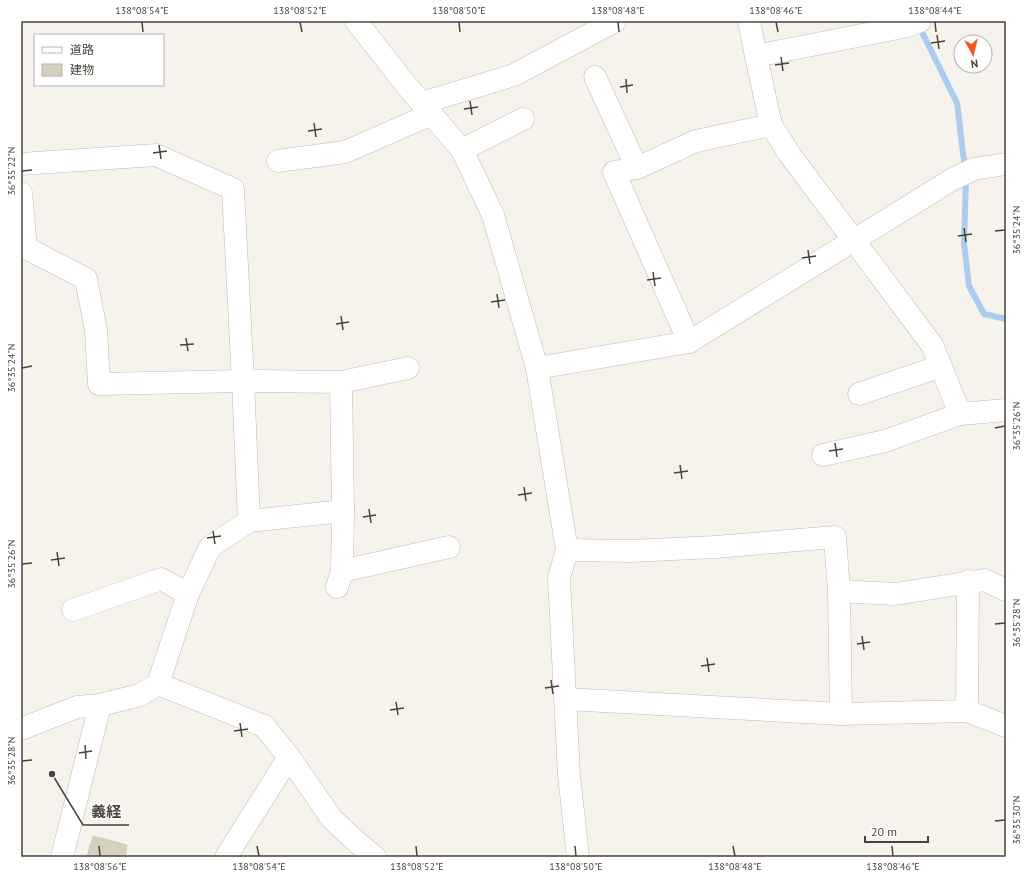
<svg xmlns="http://www.w3.org/2000/svg" width="1027" height="878" font-family="'PT Sans','Noto Sans JP',sans-serif">
	<style>
		.lines { fill: none; stroke-linecap: round; stroke-linejoin: round }
		.stream { stroke: #aaccef; stroke-width: 6 }
		.building { fill: #d6d0c0; stroke: #d1c9b4 }
		.minor-casing { stroke: #c0bcad; stroke-width: 23 }
		.minor { stroke: #fff; stroke-width: 22 }
		.ticks { fill: none; stroke: #494439; stroke-width: 1.5 }
		.leader { fill: none; stroke: #494439; stroke-width: 1.5 }
		.callout-dot { fill: #494439; stroke: #fff; stroke-width: 1.5 }
		.callout-label { font-size: 15px; text-anchor: middle; font-weight: bold; fill: #494439; stroke: #fff; stroke-width: 3.5; stroke-linejoin: round; paint-order: stroke }
		.neatline { fill: none; stroke: #494439; stroke-width: 1.5 }
		.ticks-label { font-size: 10px; text-anchor: middle; fill: #494439 }
	</style>
	<rect width="100%" height="100%" fill="#f5f3eb"/>
	<g class="lines">
		<g class="stream">
			<path d="M919,26L957,103L965,169"/>
			<path d="M966,178L964,243L969,286L984,314L1006,319"/>
		</g>
	</g>
	<path class="building" d="M93,836L127,845L125,857H87Z"/>
	<g class="lines">
		<defs>
			<g id="minor">
				<path d="M356,21L407,86L462,150L493,215L537,368L567,550L559,578L569,775L578,857"/>
				<path d="M749,21L756,56"/>
				<path d="M595,77L637,168"/>
				<path d="M422,103L514,75L615,21"/>
				<path d="M771,125L756,56L908,26L920,21"/>
				<path d="M462,150L523,119"/>
				<path d="M278,161L345,152L432,114"/>
				<path d="M21,164L156,155L233,189L243,381L249,521"/>
				<path d="M21,193L26,248"/>
				<path d="M21,249L26,248L86,279L96,330L99,384L243,381L341,382L408,368"/>
				<path d="M689,342L614,172L637,168L696,141L771,125L790,155L932,345L960,414"/>
				<path d="M537,368L689,342L953,179L974,169L1006,164"/>
				<path d="M859,394L941,366"/>
				<path d="M823,455L885,441L960,414L1006,410"/>
				<path d="M567,550L631,551L715,547L835,537L839,591L841,714L967,711L1006,726"/>
				<path d="M342,571L449,547"/>
				<path d="M337,587L342,571L343,511L341,382"/>
				<path d="M839,591L895,594L984,580L1006,590"/>
				<path d="M73,610L161,579L188,594"/>
				<path d="M158,684L264,726L289,757L332,819L359,844L375,857"/>
				<path d="M566,699L841,714"/>
				<path d="M967,711L968,581"/>
				<path d="M21,729L77,707L100,705L140,695L158,684L188,594L210,547L249,521L343,511"/>
				<path d="M62,857L100,705"/>
				<path d="M226,857L289,757"/>
			</g>
		</defs>
		<use href="#minor" class="minor-casing"/>
		<use href="#minor" class="minor"/>
	</g>
	<path class="ticks" d="M142,22L143,32M300,22L302,32M459,22L460,32M618,22L619,32M776,22L778,32M935,22L936,32M937,35L939,49M931,43L945,41M781,57L783,71M775,65L789,63M626,79L627,93M620,87L633,85M470,101L472,115M464,109L478,107M314,123L316,137M308,131L322,129M159,145L161,159M153,153L167,151M22,171L32,170M964,228L966,242M995,231L1005,230M958,236L972,234M808,250L810,264M802,258L816,256M653,272L655,286M647,280L661,278M497,294L499,308M491,302L505,300M341,316L343,330M336,324L349,322M186,338L188,351M180,345L194,344M22,368L32,366M995,428L1005,426M835,443L837,457M829,451L843,449M680,465L682,479M674,473L688,471M524,487L526,501M518,495L532,493M369,509L371,523M363,517L376,515M213,531L215,544M207,538L221,536M57,552L59,566M51,560L65,558M22,564L32,563M995,624L1005,623M862,636L864,650M857,644L870,642M707,658L709,672M701,666L715,664M551,680L553,694M545,688L559,686M396,702L398,715M390,710L404,708M240,723L242,737M234,731L248,729M85,745L86,759M79,753L92,751M22,761L32,760M995,821L1005,820M99,846L100,856M257,846L259,856M416,846L417,856M575,846L576,856M733,846L735,856M892,846L893,856"/>
	<path class="leader" d="M52 774L83 825H129"/>
	<circle class="callout-dot" cx="52" cy="774" r="4"/>
	<g class="callout-label">
		<text x="106" y="817">義経</text>
	</g>
	<rect width="1027" height="878" fill="none" stroke="#ffffff" stroke-width="44"/>
	<rect x="34" y="34" width="130" height="52" fill="#ffffff" stroke="#b6b4b0"/>
	<rect x="42" y="47" width="20" height="6" fill="#ffffff" stroke="#b6b4b0"/>
	<text x="70" y="54" font-size="12" fill="#494439">道路</text>
	<rect x="42" y="64" width="20" height="12" fill="#d6d0c0" stroke="#b6b4b0"/>
	<text x="70" y="74" font-size="12" fill="#494439">建物</text>
	<g transform="translate(973 54) rotate(172)"><circle r="19" fill="#ffffff" stroke="#b6b4b0"/>
	<path d="M0-3L7 15L0 10L-7 15Z" fill="#f45723"/>
	<text y="-6" font-size="11" font-weight="bold" text-anchor="middle" fill="#494439">N</text>
	</g>
	<path d="M865 836v6h63v-6" fill="none" stroke="#494439" stroke-width="2"/>
	<text x="871" y="836" font-size="12" fill="#494439" stroke="#ffffff" stroke-width="3" paint-order="stroke">20 m</text>
	<rect x="22" y="22" width="983" height="834" class="neatline"/>
	<g class="ticks-label">
		<text x="142" y="14">138°08'54"E</text>
		<text x="300" y="14">138°08'52"E</text>
		<text x="459" y="14">138°08'50"E</text>
		<text x="618" y="14">138°08'48"E</text>
		<text x="776" y="14">138°08'46"E</text>
		<text x="935" y="14">138°08'44"E</text>
		<text transform="translate(11 171) rotate(-90)" y="4">36°35'22"N</text>
		<text transform="translate(1016 230) rotate(-90)" y="4">36°35'24"N</text>
		<text transform="translate(11 368) rotate(-90)" y="4">36°35'24"N</text>
		<text transform="translate(1016 426) rotate(-90)" y="4">36°35'26"N</text>
		<text transform="translate(11 564) rotate(-90)" y="4">36°35'26"N</text>
		<text transform="translate(1016 623) rotate(-90)" y="4">36°35'28"N</text>
		<text transform="translate(11 761) rotate(-90)" y="4">36°35'28"N</text>
		<text transform="translate(1016 820) rotate(-90)" y="4">36°35'30"N</text>
		<text x="100" y="870">138°08'56"E</text>
		<text x="259" y="870">138°08'54"E</text>
		<text x="417" y="870">138°08'52"E</text>
		<text x="576" y="870">138°08'50"E</text>
		<text x="735" y="870">138°08'48"E</text>
		<text x="893" y="870">138°08'46"E</text>
	</g>
</svg>
